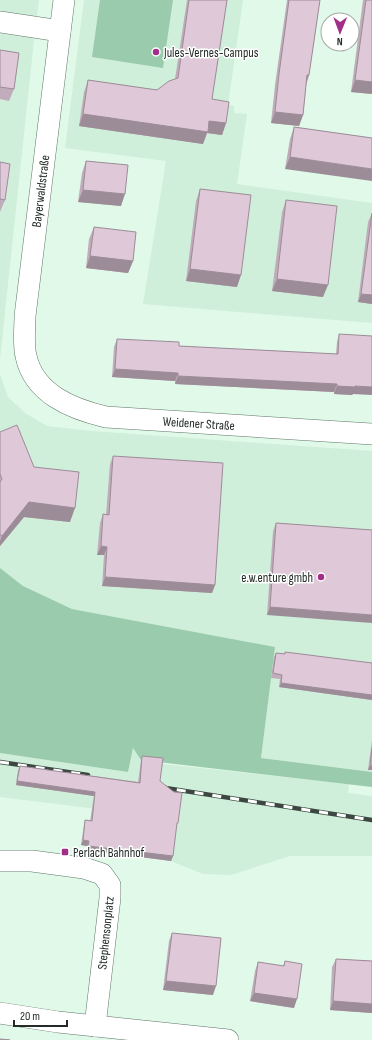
<svg xmlns="http://www.w3.org/2000/svg" width="372" height="1040" font-family="'Sofia Sans Condensed',sans-serif">
	<style>
		.built { fill: #cfefda }
		.green { fill: #9acbac }
		.lines { fill: none; stroke-linecap: round; stroke-linejoin: round }
		.minor-casing { stroke: #607668; stroke-width: 22 }
		.minor { stroke: #fff; stroke-width: 21 }
		.rail-casing { stroke: #3b4740; stroke-width: 4.5 }
		.rail { stroke: #fff; stroke-width: 3; stroke-dasharray: 9; stroke-linecap: butt }
		.wall { fill: #c0acba }
		.shaded-wall { fill: #9c8c97 }
		.building { fill: #dfc8d8; stroke: #9c8c97 }
		.poi-dot { fill: #a12e89; stroke: #fff; stroke-width: 1.5 }
		.labels { text-anchor: middle; stroke-width: 3; stroke-linejoin: round; paint-order: stroke }
		.poi-label { font-size: 13px; fill: #222b26; stroke: #fff; text-anchor: start }
		.street-label { font-size: 13px; fill: #222b26; stroke: #fff }
	</style>
	<rect width="100%" height="100%" fill="#e0f9e8"/>
	<g class="built">
		<path d="M0,0H39L34,40L0,359Z"/>
		<path d="M84,0H243L228,105L234,106V113L247,114L237,184L372,203V323L143,304L166,161L65,148Z"/>
		<path d="M0,374L8,397L25,413L47,426L92,431L372,451V772L261,758L275,647L72,609L23,586L0,568Z"/>
		<path d="M133,748L162,764L349,784L348,793L372,796V856H290L231,875L203,874L171,861L174,834L129,813L0,797V753L128,772Z"/>
	</g>
	<g class="green">
		<path d="M100,0H173L163,68L92,57Z"/>
		<path d="M0,568L23,586L72,609L275,647L261,758L372,772V787L141,760L133,748L128,772L0,753Z"/>
	</g>
	<g class="lines">
		<defs>
			<g id="minor">
				<path id="s1" d="M64,0L25,316C25,328 23,344 26,356C34,394 72,409 106,417L372,434"/>
				<path d="M0,22L60,31"/>
				<path d="M0,861H32L84,868L102,874L110,885V898L95,1026"/>
				<path d="M0,1013L58,1022L228,1040"/>
			</g>
		</defs>
		<use href="#minor" class="minor-casing"/>
		<use href="#minor" class="minor"/>
		<defs>
			<g id="rail">
				<path d="M0,762L88,775"/>
				<path d="M159,787L372,820"/>
			</g>
		</defs>
		<use href="#rail" class="rail-casing"/>
		<use href="#rail" class="rail"/>
	</g>
	<g class="wall">
		<path d="M187,0H227L212,99L226,123L222,135L207,133L203,144L79,126L84,92L88,80L157,90L175,79Z"/>
		<path d="M287,0H320L309,75L306,86L303,115L299,126L271,123L275,85Z"/>
		<path d="M363,0H372V94L351,92Z"/>
		<path d="M0,50L14,89L9,101L0,99Z"/>
		<path d="M294,127L372,138L285,169L290,139Z"/>
		<path d="M86,161L121,206L78,202L82,173Z"/>
		<path d="M0,162L5,200L0,212Z"/>
		<path d="M200,189L237,287L186,281L196,201Z"/>
		<path d="M286,200L323,297L272,291L282,212Z"/>
		<path d="M372,213V304L358,302L368,222Z"/>
		<path d="M94,227L133,261L128,273L86,268L89,239Z"/>
		<path d="M339,334L353,394L352,395L334,394V392L175,384V381L112,377L114,347L117,339L179,346L336,354L337,342Z"/>
		<path d="M0,432L34,467L70,522L24,517L0,546Z"/>
		<path d="M113,456L215,585L212,593L102,586L104,555H97L100,523L103,514L106,515L110,464Z"/>
		<path d="M276,523L372,530L267,615L273,531Z"/>
		<path d="M285,652L372,663V700L279,687L280,679L271,678L274,657L276,653L284,654Z"/>
		<path d="M372,740V770H368Z"/>
		<path d="M142,756L160,781L176,827L173,856L171,861L87,850V846L81,845L84,825L85,820L90,821L94,796L16,785L18,770L20,766L138,782L141,760Z"/>
		<path d="M172,933L213,995L163,990L169,941Z"/>
		<path d="M336,959L372,961V1013L330,1010L332,967Z"/>
		<path d="M285,961L294,1008L250,1001L255,971L258,962L283,966Z"/>
	</g>
	<g class="shaded-wall">
		<path d="M307,75H309L305,86Z"/>
		<path d="M355,80L372,82V94L351,92Z"/>
		<path d="M275,112L303,115L299,126L271,123Z"/>
		<path d="M83,114L209,121L226,123L222,135L207,133L203,144L79,126Z"/>
		<path d="M290,157L372,169V181L285,169Z"/>
		<path d="M83,190L125,194L121,206L78,202Z"/>
		<path d="M90,256L133,261L128,273L86,268Z"/>
		<path d="M190,269L241,275L237,287L186,281Z"/>
		<path d="M277,279L328,285L323,297L272,291Z"/>
		<path d="M361,294L372,295V304L358,302Z"/>
		<path d="M115,369L178,373L175,381L112,377Z"/>
		<path d="M178,376L337,384L334,392L175,384Z"/>
		<path d="M337,386H355L372,387V395L353,394L352,395L334,394Z"/>
		<path d="M29,502L75,508L70,522L24,517L0,546V541L2,536Z"/>
		<path d="M101,546L107,547L104,555H97Z"/>
		<path d="M105,577L215,585L212,593L102,586Z"/>
		<path d="M270,607L372,615V623L267,615Z"/>
		<path d="M281,683L372,695V700L279,687Z"/>
		<path d="M370,765L372,766V770H368Z"/>
		<path d="M17,781L95,792L94,796L16,785Z"/>
		<path d="M83,840L89,841L87,846L81,845Z"/>
		<path d="M88,846L173,856L171,861L87,850Z"/>
		<path d="M166,981L216,986L213,995L163,990Z"/>
		<path d="M254,993L297,999L294,1008L250,1001Z"/>
		<path d="M333,1001L372,1004V1013L330,1010Z"/>
	</g>
	<g class="building">
		<path d="M189,0H227L212,99L229,102L226,123L209,121L208,132L83,114L88,80L157,90L169,81L178,78Z"/>
		<path d="M289,0H320L309,75H307L303,115L275,112L279,74Z"/>
		<path d="M366,0H372V82L355,80Z"/>
		<path d="M0,50L19,53L14,89L0,87Z"/>
		<path d="M294,127L372,138V169L290,157Z"/>
		<path d="M86,161L128,165L125,194L83,190Z"/>
		<path d="M0,162L10,164L5,200L0,199Z"/>
		<path d="M200,189L251,195L241,275L190,269Z"/>
		<path d="M286,200L337,206L328,285L277,279Z"/>
		<path d="M372,213V295L361,294Z"/>
		<path d="M94,227L136,232L133,261L90,256Z"/>
		<path d="M339,334L372,336V387L355,386V387L337,386V384L178,376V373L115,369L117,339L179,342V346L338,354Z"/>
		<path d="M17,425L34,467L79,472L75,508L29,502L2,536L0,534V482L2,479L0,474V432Z"/>
		<path d="M113,456L223,463L215,585L105,577L107,547L101,546L103,514L109,515Z"/>
		<path d="M276,523L372,530V615L270,607Z"/>
		<path d="M285,652L372,663V695L281,683L282,675L273,673L276,653L285,654Z"/>
		<path d="M372,748V766L370,765Z"/>
		<path d="M142,756L163,758L160,781L174,792L182,793L178,823H177L173,856L88,846L89,841L83,840L85,820L92,821L95,792L17,781L20,766L140,783Z"/>
		<path d="M172,933L221,938L216,986L166,981Z"/>
		<path d="M336,959L372,961V1004L333,1001Z"/>
		<path d="M285,961L302,964L297,999L254,993L258,962L284,966Z"/>
		<path d="M0,1039L10,1040H0Z"/>
	</g>
	<g class="poi-dot">
		<circle cx="156" cy="52" r="4"/>
		<circle cx="321" cy="577" r="4"/>
		<rect x="61" y="848" width="8" height="8" rx="2"/>
	</g>
	<g class="labels">
		<g class="poi-label">
			<text x="164" y="57">Jules-Vernes-Campus</text>
			<text x="313" y="582" text-anchor="end">e.w.enture gmbh</text>
			<text x="73" y="857">Perlach Bahnhof</text>
		</g>
		<g class="street-label">
			<text transform="translate(40 191) rotate(-83)" y="5">Bayerwaldstraße</text>
			<text dy="5" stroke="none"><textPath href="#s1" startOffset="558">Weidener Straße</textPath></text>
			<text transform="translate(105 933) rotate(-84)" y="5">Stephensonplatz</text>
		</g>
	</g>
	<g transform="translate(340 32) rotate(181)"><circle r="19" fill="#ffffff" stroke="#a7aaa8"/>
	<path d="M0-3L7 15L0 10L-7 15Z" fill="#a12e89"/>
	<text y="-6" font-size="11" font-weight="bold" text-anchor="middle" fill="#222b26">N</text>
	</g>
	<path d="M14 1020v6h53v-6" fill="none" stroke="#222b26" stroke-width="2"/>
	<text x="20" y="1020" font-size="12" fill="#222b26" stroke="#ffffff" stroke-width="3" paint-order="stroke">20 m</text>
</svg>
